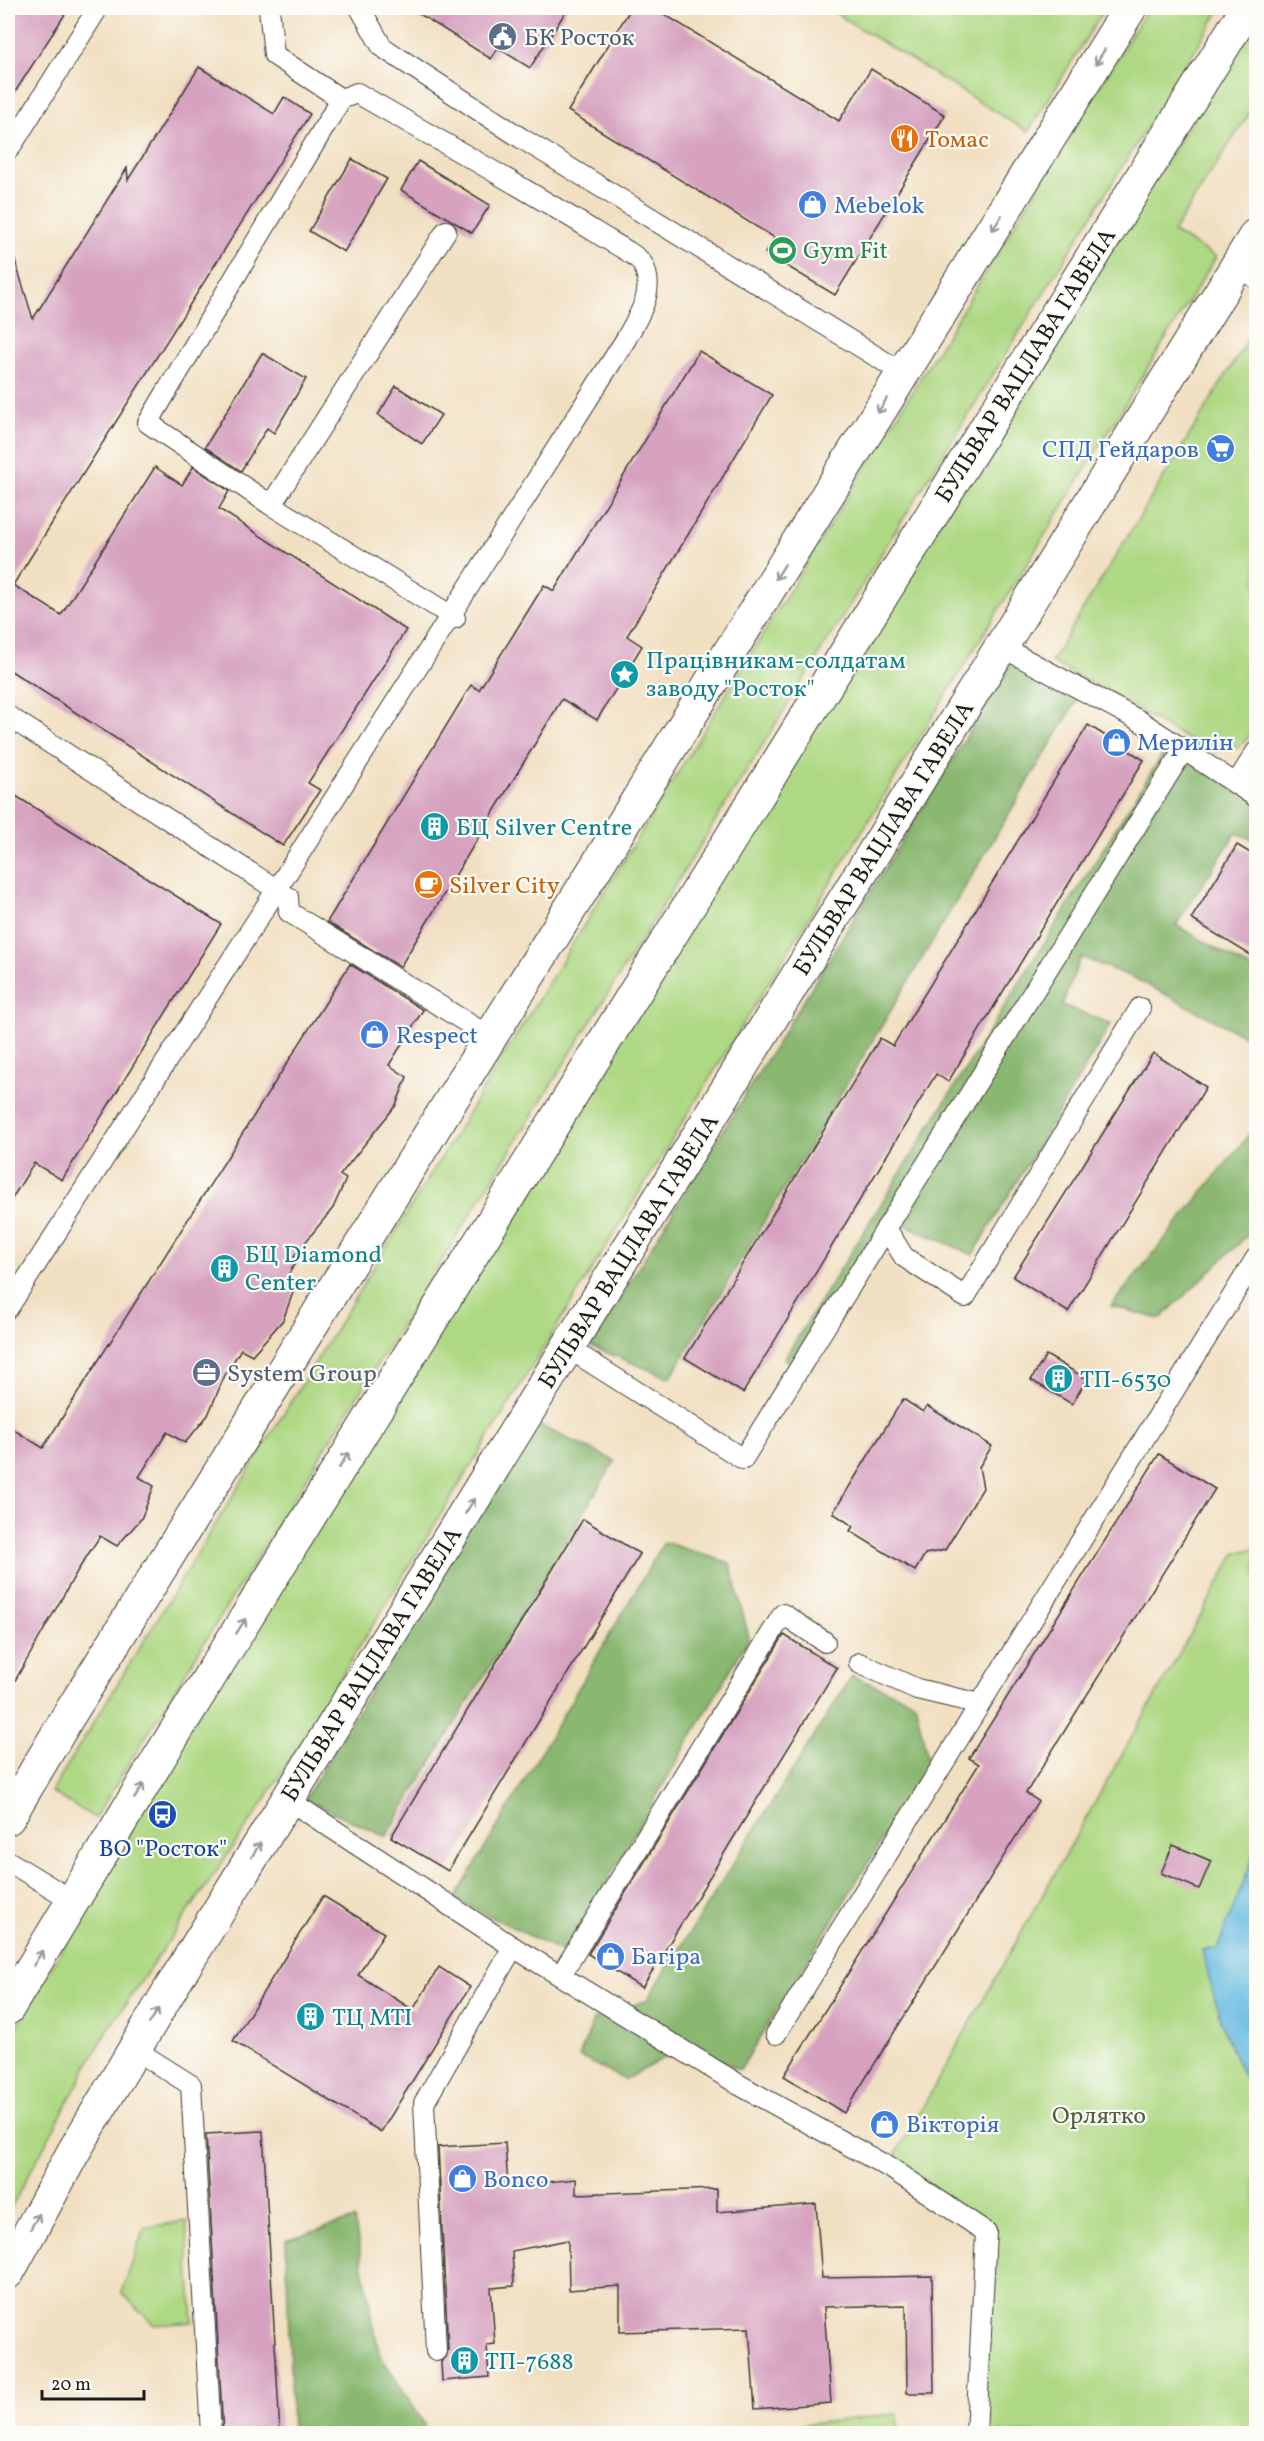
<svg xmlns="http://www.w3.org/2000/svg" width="1264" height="2441" font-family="Vollkorn,serif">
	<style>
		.green { fill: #aed883; stroke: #657a50; stroke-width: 1.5 }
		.forest { fill: #8ab871; stroke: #536a46; stroke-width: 1.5 }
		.water { fill: #64b9e0; stroke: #406a7e; stroke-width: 1.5 }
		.building { fill: #d6a2c0 }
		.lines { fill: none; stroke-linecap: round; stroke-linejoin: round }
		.service-casing { stroke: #3c3935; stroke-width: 22 }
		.minor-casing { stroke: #3c3935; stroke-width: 35 }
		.tertiary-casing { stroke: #3c3935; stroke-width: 35 }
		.service { stroke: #fff; stroke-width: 20 }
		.minor { stroke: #fff; stroke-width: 33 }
		.tertiary { stroke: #fff; stroke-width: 33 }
		.oneway { stroke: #999 }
		.labels { text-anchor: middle; stroke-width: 4.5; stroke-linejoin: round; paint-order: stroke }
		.service-label { font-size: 24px; fill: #4e5e75; stroke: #fdfcf7; text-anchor: start }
		.food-label { font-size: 24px; fill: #c56008; stroke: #fdfcf7; text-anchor: start }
		.shop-label { font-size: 24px; fill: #366cbe; stroke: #fdfcf7; text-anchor: start }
		.leisure-label { font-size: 24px; fill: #27864d; stroke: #fdfcf7; text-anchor: start }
		.street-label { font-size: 24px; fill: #1c1c1c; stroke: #fdfcf7 }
		.culture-label { font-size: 24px; fill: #0d838f; stroke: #fdfcf7; text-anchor: start }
		.transit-label { font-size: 24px; fill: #164399; stroke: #fdfcf7 }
		.park-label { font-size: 24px; fill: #4f5e40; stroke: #fdfcf7 }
	</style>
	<rect width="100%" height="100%" fill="#fdfcf7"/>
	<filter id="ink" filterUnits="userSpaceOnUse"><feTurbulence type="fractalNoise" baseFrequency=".0167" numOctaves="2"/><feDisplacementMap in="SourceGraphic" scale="12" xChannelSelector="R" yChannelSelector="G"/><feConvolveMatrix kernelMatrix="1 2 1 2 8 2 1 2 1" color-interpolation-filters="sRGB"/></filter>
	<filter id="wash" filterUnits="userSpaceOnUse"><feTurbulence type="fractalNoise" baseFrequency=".008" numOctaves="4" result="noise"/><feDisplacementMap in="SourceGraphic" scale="24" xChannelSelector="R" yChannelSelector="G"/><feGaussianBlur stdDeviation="1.35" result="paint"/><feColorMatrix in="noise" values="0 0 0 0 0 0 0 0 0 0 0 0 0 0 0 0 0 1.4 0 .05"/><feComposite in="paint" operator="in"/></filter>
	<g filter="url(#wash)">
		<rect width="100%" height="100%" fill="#f1dfc1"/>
		<g class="green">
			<path d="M827,8H1105L1028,132Z"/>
			<path d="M1148,8H1221L95,1818L51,1792Z"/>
			<path d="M1256,18V103L1173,232L1216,257L263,1803L105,2034L8,2213V2042L249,1626Z"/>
			<path d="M1256,326V728L1240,747L1214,751L1197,745L1106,691L1051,662Z"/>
			<path d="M1256,1548V2433H981L991,2230L891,2163L1236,1553Z"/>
			<path d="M186,2221L193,2322L154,2325L122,2293L144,2228Z"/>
			<path d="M897,2414L899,2433H748V2431Z"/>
		</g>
		<g class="forest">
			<path d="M1016,656L1081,694L670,1378L590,1346Z"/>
			<path d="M1167,747L1242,782L1256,785V841L1236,833L1176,925L1256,972V1042L1134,978L1081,957L1062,1005L1111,1024L973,1255L899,1222L809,1371L784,1359Z"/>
			<path d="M1256,1126V1227L1160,1319L1111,1306Z"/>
			<path d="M530,1421L615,1461L386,1837L305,1799Z"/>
			<path d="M664,1542L730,1563L749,1638L565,1953L455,1899Z"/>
			<path d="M852,1676L915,1702L929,1764L740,2070L686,2045L625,2080L579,2057L594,2020L647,2000Z"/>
			<path d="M354,2219L379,2353L425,2425L421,2433H292L286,2240Z"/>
		</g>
		<path class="water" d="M1256,1850V2098C1227,2053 1215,2002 1202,1950L1217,1949Z"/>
		<g id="blocks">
			<g class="building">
				<path d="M8,8H69L8,103Z"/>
				<path d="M410,8H568L530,68L498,48L491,59Z"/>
				<path d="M631,8H654L839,121L871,69L945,115L835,295L765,253L775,238L568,111Z"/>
				<path d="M199,67L274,114L284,97L310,114L13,585L61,615L155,467L182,485L193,467L229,491L219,509L406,630L308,783L320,790L283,846L8,669V258L14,257L33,319L127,168L128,180Z"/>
				<path d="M352,159L387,179L344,252L309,231Z"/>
				<path d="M418,161L490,205L472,233L401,190Z"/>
				<path d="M699,351L772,395L627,636L642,646L597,720L562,699L400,967L327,922L471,685L479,690L544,585L554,591Z"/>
				<path d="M262,353L306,379L274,433L267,428L241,471L205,447Z"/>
				<path d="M396,386L441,415L422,444L378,415Z"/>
				<path d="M1088,725L1144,760L948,1082L936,1074L743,1393L685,1358L880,1038L893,1046Z"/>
				<path d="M8,791L221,924L62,1180L34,1163L8,1205Z"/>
				<path d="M1237,845L1257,857V959L1191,919Z"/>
				<path d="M350,964L423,1010L389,1065L407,1077L396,1105L340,1175L346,1179L333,1208L294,1256L298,1259L286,1278L296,1284L283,1320L252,1355L241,1349L225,1375L208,1415L185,1443L167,1432L139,1477L154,1486L141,1519L117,1546L100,1536L78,1570L8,1693V1426L43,1448Z"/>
				<path d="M1153,1053L1206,1087L1068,1312L1013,1277Z"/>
				<path d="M1046,1355L1087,1379L1072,1404L1031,1380Z"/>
				<path d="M903,1399L923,1412L927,1406L992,1446L979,1467L983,1488L945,1550L925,1554L915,1571L850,1531L853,1526L833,1513Z"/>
				<path d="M1159,1454L1215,1489L1026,1793L1038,1801L844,2113L784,2076L979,1764L969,1758Z"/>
				<path d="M583,1519L640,1554L448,1871L391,1837Z"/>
				<path d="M784,1635L837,1668L642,1988L588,1954Z"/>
				<path d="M1173,1845L1211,1861L1199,1889L1161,1873Z"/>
				<path d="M323,1896L384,1933L358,1975L413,2010L439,1967L470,1987L381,2132L233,2041Z"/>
				<path d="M263,2131L280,2433H223L206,2134Z"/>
				<path d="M505,2143L508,2186L576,2179V2194L717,2189V2212L816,2204L822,2278L932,2276L934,2393H907L906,2305L824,2307L831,2403L755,2409L749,2328L620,2332V2286L569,2290L568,2240L512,2251L514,2286L491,2288L495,2344L487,2345L489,2377L442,2381L441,2362L446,2357L448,2350L438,2147Z"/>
			</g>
		</g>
	</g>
	<g filter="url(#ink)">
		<use href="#blocks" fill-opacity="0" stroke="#3c3935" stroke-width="1.5"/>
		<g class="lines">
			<defs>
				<g id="service">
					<path d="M269,8L274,55L341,99L148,423L271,505L455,618"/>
					<path d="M360,8L382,47L521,138L903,373"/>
					<path d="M10,148L98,8"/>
					<path d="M1237,266L1256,278"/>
					<path d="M271,505L446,231"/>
					<path d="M1000,646L1140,721L1256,797"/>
					<path d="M8,716L288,897L289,912L490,1037"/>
					<path d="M1236,784L1256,752"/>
					<path d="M886,1228L904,1257L965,1297L1140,1008"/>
					<path d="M8,1308L277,889L626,339C639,315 657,290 642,263C636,254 607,240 597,233C518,184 437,139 357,93L341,99"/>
					<path d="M568,1348L743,1459L1183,751"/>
					<path d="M859,1663L917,1689L980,1704"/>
					<path d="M287,1799L513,1947L743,2087L892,2169L986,2232L976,2434"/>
					<path d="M8,1861L73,1901"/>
					<path d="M561,1975L783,1614L825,1642"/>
					<path d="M776,2034L1256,1258"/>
					<path d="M134,2049L191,2085L211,2434"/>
					<path d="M436,2351L424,2103L513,1947"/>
				</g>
				<path id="minor" d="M8,2272L74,2151L171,1988L1256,235"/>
				<g id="tertiary">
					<path d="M8,1818L69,1715L1130,8"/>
					<path d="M8,2008L161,1755L1247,8"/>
				</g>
			</defs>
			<use href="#service" class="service-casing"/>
			<use href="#minor" class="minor-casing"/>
			<use href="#tertiary" class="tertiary-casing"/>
			<use href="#service" class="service"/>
			<use href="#minor" class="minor"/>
			<use href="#tertiary" class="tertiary"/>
		</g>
		<defs><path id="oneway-shaft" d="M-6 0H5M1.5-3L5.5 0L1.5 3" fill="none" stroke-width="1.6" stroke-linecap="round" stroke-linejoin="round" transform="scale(1.5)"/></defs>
		<g class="oneway">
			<use href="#oneway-shaft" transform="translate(1100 57) rotate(122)"/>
			<use href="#oneway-shaft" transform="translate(997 223) rotate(122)"/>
			<use href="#oneway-shaft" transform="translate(882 406) rotate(122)"/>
			<use href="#oneway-shaft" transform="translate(780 572) rotate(122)"/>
			<use href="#oneway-shaft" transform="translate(344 1460) rotate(-58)"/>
			<use href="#oneway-shaft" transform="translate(470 1506) rotate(-58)"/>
			<use href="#oneway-shaft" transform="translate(241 1626) rotate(-58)"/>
			<use href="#oneway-shaft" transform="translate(139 1791) rotate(-59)"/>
			<use href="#oneway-shaft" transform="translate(256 1850) rotate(-58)"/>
			<use href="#oneway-shaft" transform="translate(38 1958) rotate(-59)"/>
			<use href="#oneway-shaft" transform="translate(154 2016) rotate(-59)"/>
			<use href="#oneway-shaft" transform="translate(35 2221) rotate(-60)"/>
		</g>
	</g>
	<defs>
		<symbol id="civic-disc" viewBox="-11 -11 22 22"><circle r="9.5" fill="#5c6f8a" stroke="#fdfcf7"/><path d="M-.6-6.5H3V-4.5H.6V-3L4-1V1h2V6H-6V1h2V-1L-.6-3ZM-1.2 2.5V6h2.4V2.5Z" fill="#fff"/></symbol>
		<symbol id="restaurant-disc" viewBox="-11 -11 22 22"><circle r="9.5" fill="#e8710a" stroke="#fdfcf7"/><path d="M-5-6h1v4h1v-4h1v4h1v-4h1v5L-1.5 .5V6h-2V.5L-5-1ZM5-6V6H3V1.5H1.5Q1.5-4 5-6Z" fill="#fff"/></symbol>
		<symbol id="shop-disc" viewBox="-11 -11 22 22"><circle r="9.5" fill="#3f7fe0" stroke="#fdfcf7"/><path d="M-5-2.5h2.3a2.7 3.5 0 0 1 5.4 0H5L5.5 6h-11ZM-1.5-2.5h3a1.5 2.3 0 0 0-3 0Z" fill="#fff"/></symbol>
		<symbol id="stadium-disc" viewBox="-11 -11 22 22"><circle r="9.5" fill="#2e9e5b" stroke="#fdfcf7"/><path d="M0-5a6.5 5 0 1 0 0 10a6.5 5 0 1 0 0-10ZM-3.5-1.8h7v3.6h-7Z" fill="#fff"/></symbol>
		<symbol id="supermarket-disc" viewBox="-11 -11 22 22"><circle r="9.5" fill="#3f7fe0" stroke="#fdfcf7"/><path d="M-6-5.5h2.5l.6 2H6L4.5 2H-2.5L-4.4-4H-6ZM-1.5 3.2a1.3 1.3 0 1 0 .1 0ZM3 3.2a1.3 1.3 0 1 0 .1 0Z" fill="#fff"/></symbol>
		<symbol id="sight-disc" viewBox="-11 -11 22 22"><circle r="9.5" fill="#0f9aa8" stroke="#fdfcf7"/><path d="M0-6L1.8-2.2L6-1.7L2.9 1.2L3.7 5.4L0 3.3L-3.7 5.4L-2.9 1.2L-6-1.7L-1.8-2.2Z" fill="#fff"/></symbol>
		<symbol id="building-disc" viewBox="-11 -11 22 22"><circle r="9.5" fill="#0f9aa8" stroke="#fdfcf7"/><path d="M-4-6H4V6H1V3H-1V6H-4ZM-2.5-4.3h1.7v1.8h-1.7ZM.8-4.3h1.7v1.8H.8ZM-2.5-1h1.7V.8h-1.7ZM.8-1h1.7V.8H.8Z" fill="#fff"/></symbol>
		<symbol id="cafe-disc" viewBox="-11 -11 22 22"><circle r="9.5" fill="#e8710a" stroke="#fdfcf7"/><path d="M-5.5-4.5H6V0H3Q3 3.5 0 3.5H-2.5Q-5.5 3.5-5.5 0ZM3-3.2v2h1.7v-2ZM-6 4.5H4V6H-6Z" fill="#fff"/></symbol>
		<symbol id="office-disc" viewBox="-11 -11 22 22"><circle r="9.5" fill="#5c6f8a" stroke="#fdfcf7"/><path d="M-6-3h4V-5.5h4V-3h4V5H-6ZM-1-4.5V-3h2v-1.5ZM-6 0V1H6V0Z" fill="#fff"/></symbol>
		<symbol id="bus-disc" viewBox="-11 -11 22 22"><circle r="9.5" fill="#1a4fb4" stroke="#fdfcf7"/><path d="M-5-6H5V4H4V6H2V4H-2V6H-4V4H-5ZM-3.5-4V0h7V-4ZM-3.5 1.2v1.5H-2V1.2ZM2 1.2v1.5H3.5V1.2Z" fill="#fff"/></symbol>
	</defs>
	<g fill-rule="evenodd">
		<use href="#civic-disc" x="486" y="20" width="33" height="33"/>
		<use href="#restaurant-disc" x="888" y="122" width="33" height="33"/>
		<use href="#shop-disc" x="796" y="188" width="33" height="33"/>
		<use href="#stadium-disc" x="766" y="234" width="33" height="33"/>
		<use href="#supermarket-disc" x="1204" y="432" width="33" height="33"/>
		<use href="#sight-disc" x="608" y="658" width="33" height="33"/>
		<use href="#shop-disc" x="1100" y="726" width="33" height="33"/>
		<use href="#building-disc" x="418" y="810" width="33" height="33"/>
		<use href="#cafe-disc" x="412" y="868" width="33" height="33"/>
		<use href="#shop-disc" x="358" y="1018" width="33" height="33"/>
		<use href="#building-disc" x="208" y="1252" width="33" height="33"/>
		<use href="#office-disc" x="190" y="1356" width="33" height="33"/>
		<use href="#building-disc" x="1042" y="1362" width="33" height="33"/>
		<use href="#bus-disc" x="146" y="1798" width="33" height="33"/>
		<use href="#shop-disc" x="594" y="1940" width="33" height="33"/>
		<use href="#building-disc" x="294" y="2000" width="33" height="33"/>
		<use href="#shop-disc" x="868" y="2108" width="33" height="33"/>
		<use href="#shop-disc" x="446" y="2162" width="33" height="33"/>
		<use href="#building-disc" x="448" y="2344" width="33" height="33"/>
	</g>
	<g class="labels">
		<g class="service-label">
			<text x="524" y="45">БК Росток</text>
			<text x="227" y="1381">System Group</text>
		</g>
		<g class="food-label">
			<text x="925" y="147">Томас</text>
			<text x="449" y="893">Silver City</text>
		</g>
		<g class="shop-label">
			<text x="834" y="213">Mebelok</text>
			<text x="1199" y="457" text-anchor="end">СПД Гейдаров</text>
			<text x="1137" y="750">Мерилін</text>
			<text x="396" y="1043">Respect</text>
			<text x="631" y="1964">Багіра</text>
			<text x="906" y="2132">Вікторія</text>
			<text x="483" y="2187">Bonco</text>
		</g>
		<g class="leisure-label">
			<text x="803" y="258">Gym Fit</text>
		</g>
		<g class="street-label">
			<text transform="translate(1025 365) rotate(-58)" y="8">БУЛЬВАР ВАЦЛАВА ГАВЕЛА</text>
			<text transform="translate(883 838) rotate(-58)" y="8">БУЛЬВАР ВАЦЛАВА ГАВЕЛА</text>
			<text transform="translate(628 1251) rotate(-58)" y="8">БУЛЬВАР ВАЦЛАВА ГАВЕЛА</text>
			<text transform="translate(371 1664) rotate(-58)" y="8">БУЛЬВАР ВАЦЛАВА ГАВЕЛА</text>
		</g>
		<g class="culture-label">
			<text x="646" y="668">Працівникам-солдатам<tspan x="646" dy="28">заводу "Росток"</tspan></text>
			<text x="456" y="835">БЦ Silver Centre</text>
			<text x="245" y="1262">БЦ Diamond<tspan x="245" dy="28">Center</tspan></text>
			<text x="1080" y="1387">ТП-6530</text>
			<text x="332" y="2025">ТЦ MTI</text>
			<text x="485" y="2369">ТП-7688</text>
		</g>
		<g class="transit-label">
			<text x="163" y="1856">ВО "Росток"</text>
		</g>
		<g class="park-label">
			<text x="1099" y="2123">Орлятко</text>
		</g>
	</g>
	<rect width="1264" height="2441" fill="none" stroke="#fdfcf7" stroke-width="30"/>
	<path d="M42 2390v9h102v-9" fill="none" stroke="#1c1c1c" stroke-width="3"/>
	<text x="51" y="2390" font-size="18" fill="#1c1c1c" stroke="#fdfcf7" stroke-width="4.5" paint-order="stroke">20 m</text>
</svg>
